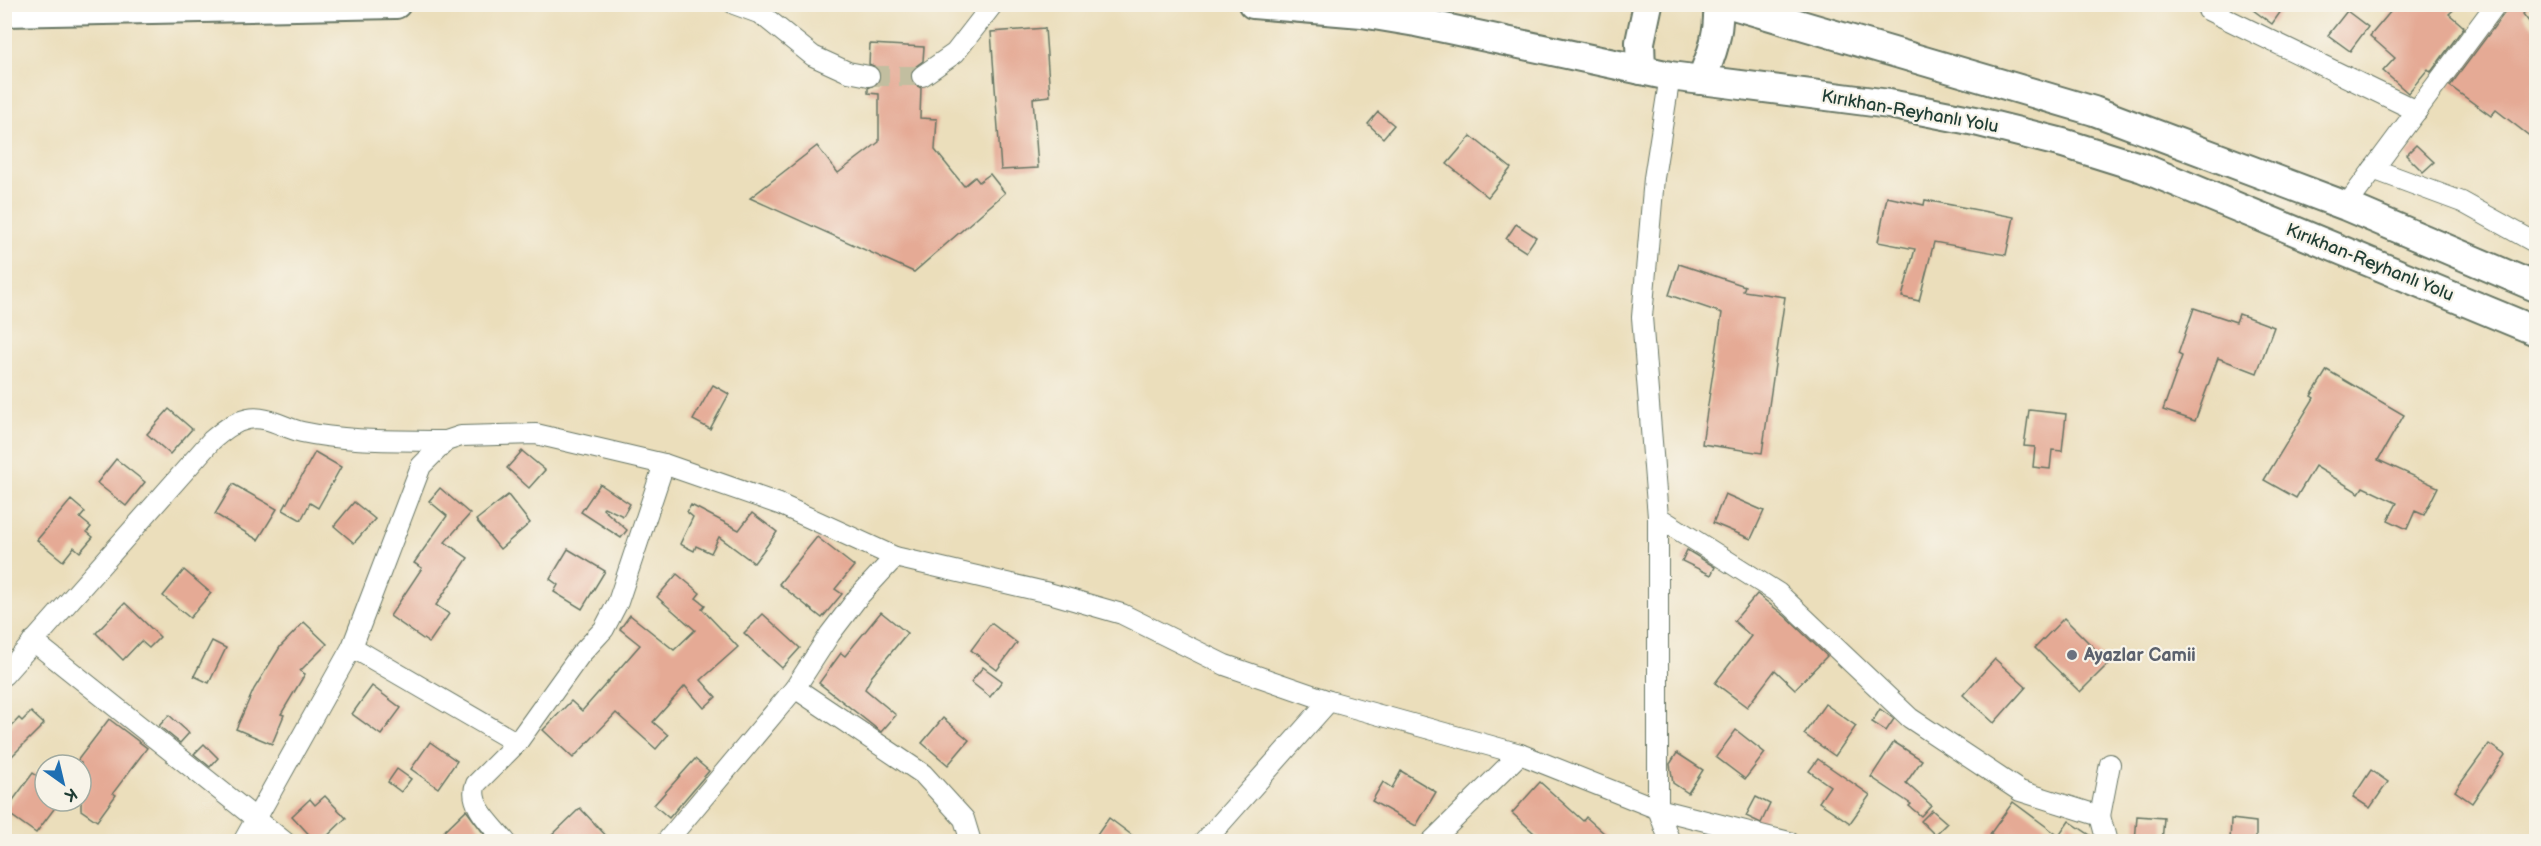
<svg xmlns="http://www.w3.org/2000/svg" width="2541" height="846" font-family="'Balsamiq Sans',sans-serif">
	<style>
		.building { fill: #e5aa95 }
		.lines { fill: none; stroke-linecap: round; stroke-linejoin: round }
		.minor-tunnel { stroke: #c2bea0; stroke-width: 20; stroke-dasharray: 20 10; stroke-linecap: butt }
		.minor-casing { stroke: #667563; stroke-width: 22 }
		.highway-casing { stroke: #667563; stroke-width: 32 }
		.minor { stroke: #fff; stroke-width: 20 }
		.highway { stroke: #fff; stroke-width: 28 }
		.worship-dot { fill: #6b7280; stroke: #f7f3e8; stroke-width: 2 }
		.labels { text-anchor: middle; stroke-width: 4.5; stroke-linejoin: round; paint-order: stroke }
		.street-label { font-size: 18px; fill: #1f3d34; stroke: #f7f3e8 }
		.worship-label { font-size: 18px; font-weight: bold; fill: #5b616d; stroke: #f7f3e8; text-anchor: start }
	</style>
	<rect width="100%" height="100%" fill="#f7f3e8"/>
	<filter id="ink" filterUnits="userSpaceOnUse"><feTurbulence type="fractalNoise" baseFrequency=".0167" numOctaves="2"/><feDisplacementMap in="SourceGraphic" scale="12" xChannelSelector="R" yChannelSelector="G"/><feConvolveMatrix kernelMatrix="1 2 1 2 8 2 1 2 1" color-interpolation-filters="sRGB"/></filter>
	<filter id="wash" filterUnits="userSpaceOnUse"><feTurbulence type="fractalNoise" baseFrequency=".008" numOctaves="4" result="noise"/><feDisplacementMap in="SourceGraphic" scale="24" xChannelSelector="R" yChannelSelector="G"/><feGaussianBlur stdDeviation="1.35" result="paint"/><feColorMatrix in="noise" values="0 0 0 0 0 0 0 0 0 0 0 0 0 0 0 0 0 1.4 0 .05"/><feComposite in="paint" operator="in"/></filter>
	<g filter="url(#wash)">
		<rect width="100%" height="100%" fill="#ebdebb"/>
		<g id="blocks">
			<g class="building">
				<path d="M2245,4H2286L2272,24Z"/>
				<path d="M2397,4H2460L2449,14L2464,27L2431,72L2428,69L2408,93L2383,71L2395,58L2370,36Z"/>
				<path d="M2508,4H2530L2523,14L2536,31V141L2496,110L2491,116L2450,86L2506,11Z"/>
				<path d="M2347,11L2368,27L2350,51L2328,35Z"/>
				<path d="M1045,28L1050,96L1033,98L1038,168L1001,170L991,32Z"/>
				<path d="M870,44L924,47L923,61L911,70L910,78L913,83L921,88L920,118L937,119L935,150L964,186L975,177L979,182L990,174L1005,193L914,272L750,198L817,146L838,173L879,142V94L868,93V88L878,83L880,73L876,67L869,64Z"/>
				<path d="M1378,112L1394,125L1383,138L1368,124Z"/>
				<path d="M1471,136L1511,168L1488,197L1447,164Z"/>
				<path d="M2416,145L2434,162L2423,172L2406,155Z"/>
				<path d="M1887,197L1924,205L1925,200L2014,217L2006,255L1934,242L1919,301L1902,297L1915,249L1878,242Z"/>
				<path d="M1516,224L1536,237L1526,252L1506,239Z"/>
				<path d="M1679,264L1745,286L1743,291L1785,297L1762,453L1702,444L1722,313L1669,295Z"/>
				<path d="M2194,308L2236,322L2239,314L2274,327L2257,373L2218,358L2195,421L2163,410L2182,356L2178,354Z"/>
				<path d="M2327,370L2404,415L2378,460L2438,487L2424,515L2415,511L2407,529L2388,520L2397,503L2363,487L2359,493L2315,466L2296,498L2264,480L2314,398L2311,396Z"/>
				<path d="M713,385L729,394L710,429L693,420Z"/>
				<path d="M169,409L192,429L170,454L147,434Z"/>
				<path d="M2029,410L2066,414L2062,451L2052,450L2050,469L2033,467L2035,447L2024,446Z"/>
				<path d="M522,451L545,470L529,488L507,468Z"/>
				<path d="M315,452L341,467L318,508L310,503L301,520L283,510Z"/>
				<path d="M116,459L145,482L126,506L97,483Z"/>
				<path d="M233,484L277,509L258,540L215,514Z"/>
				<path d="M600,484L630,504L623,516L604,507L603,509L627,530L621,538L581,512Z"/>
				<path d="M440,488L470,514L445,542L468,558L436,605L449,614L429,643L390,616L422,568L414,563L447,516L429,501Z"/>
				<path d="M1725,494L1764,511L1751,539L1713,523Z"/>
				<path d="M508,495L530,523L500,549L476,520Z"/>
				<path d="M71,500L85,512L80,518L91,527L87,532L93,537L80,552L74,547L63,561L37,540Z"/>
				<path d="M354,502L375,519L354,543L334,526Z"/>
				<path d="M691,505L739,530L752,513L777,532L754,563L719,537L711,553L696,546L694,551L680,544L693,517L687,512Z"/>
				<path d="M817,537L854,566L835,589L842,594L822,618L779,584Z"/>
				<path d="M568,549L605,571L582,609L554,592L558,585L550,579Z"/>
				<path d="M1687,550L1715,567L1711,575L1682,561Z"/>
				<path d="M184,570L211,593L190,618L163,596Z"/>
				<path d="M677,574L700,593L696,598L705,605L702,609L738,647L701,680L716,697L704,708L685,686L653,722L668,735L656,749L616,713L573,758L543,730L571,701L582,711L640,645L620,629L630,615L674,650L695,630L657,597Z"/>
				<path d="M1757,594L1785,616L1827,656L1795,689L1775,670L1747,707L1715,683L1751,636L1734,621Z"/>
				<path d="M125,603L160,637L149,648L141,641L123,660L96,633Z"/>
				<path d="M881,612L907,633L872,676L865,689L896,715L881,732L819,683L841,653L845,656Z"/>
				<path d="M763,614L800,648L782,668L744,633Z"/>
				<path d="M2064,618L2109,663L2080,692L2035,648Z"/>
				<path d="M304,622L327,644L300,671L305,674L281,714L284,715L272,744L236,729L254,689L280,647Z"/>
				<path d="M991,623L1017,643L997,670L971,650Z"/>
				<path d="M212,641L226,648L209,683L194,676Z"/>
				<path d="M1995,659L2026,687L1994,723L1963,695Z"/>
				<path d="M983,667L1002,681L990,697L971,682Z"/>
				<path d="M372,686L401,708L381,735L352,714Z"/>
				<path d="M1825,704L1856,726L1835,756L1804,734Z"/>
				<path d="M1880,709L1894,719L1886,731L1872,722Z"/>
				<path d="M31,712L44,724L4,764V734L19,718L22,721Z"/>
				<path d="M169,715L189,733L180,743L159,726Z"/>
				<path d="M943,718L969,740L948,765L922,743Z"/>
				<path d="M109,719L147,748L113,793L116,795L97,821L81,810V763L77,761Z"/>
				<path d="M1736,730L1765,753L1745,779L1716,757Z"/>
				<path d="M430,742L457,761L438,788L411,769Z"/>
				<path d="M1894,742L1922,760L1906,783L1931,805L1921,816L1909,806L1911,804L1871,777Z"/>
				<path d="M204,744L218,758L210,767L194,754Z"/>
				<path d="M2489,744L2505,755L2472,803L2455,791Z"/>
				<path d="M1677,753L1703,770L1688,793L1673,783L1670,764Z"/>
				<path d="M695,759L709,771L669,818L654,805Z"/>
				<path d="M1818,759L1870,795L1850,823L1819,802L1830,786L1809,771Z"/>
				<path d="M397,769L411,779L401,792L388,782Z"/>
				<path d="M2371,770L2388,782L2370,808L2353,797Z"/>
				<path d="M1401,771L1436,792L1416,826L1372,801L1383,782L1392,788Z"/>
				<path d="M33,773L45,782V801H60L36,833L5,811Z"/>
				<path d="M1540,782L1583,821L1586,817L1614,842H1544L1512,813Z"/>
				<path d="M325,796L346,818L321,842H316L292,816L310,799L315,805Z"/>
				<path d="M1756,797L1770,804L1761,823L1746,816Z"/>
				<path d="M2013,802L2059,836L2069,821L2093,837L2094,842H2001L1990,834Z"/>
				<path d="M580,808L612,842H545Z"/>
				<path d="M466,810L490,842H433Z"/>
				<path d="M1932,810L1947,823L1935,835L1921,821Z"/>
				<path d="M2137,816L2164,818L2162,842H2135Z"/>
				<path d="M1109,818L1141,842H1092Z"/>
				<path d="M2231,819L2256,822V842H2230Z"/>
			</g>
		</g>
	</g>
	<g filter="url(#ink)">
		<use href="#blocks" fill-opacity="0" stroke="#667563" stroke-width="1.5"/>
		<g class="lines">
			<path class="minor-tunnel" d="M869,76H922"/>
			<defs>
				<g id="minor">
					<path d="M734,4L761,14L813,56L848,72L869,76"/>
					<path d="M2212,4L2208,10L2417,111"/>
					<path d="M922,76L955,53L993,4"/>
					<path d="M1670,76L1654,178L1642,317L1658,517V809L1789,842"/>
					<path d="M2373,169L2462,202L2536,243"/>
					<path d="M2346,206L2496,4"/>
					<path d="M1658,517L1778,593L1910,718L2020,791L2100,816L2107,842"/>
					<path d="M33,641L285,842"/>
					<path d="M352,647L517,743"/>
					<path d="M4,675L212,440C223,431 233,422 248,419C267,415 284,428 302,432C349,442 398,440 446,441"/>
					<path d="M795,688L923,774L964,819L971,842"/>
					<path d="M2100,816L2110,764"/>
					<path d="M243,842L352,647L421,466L446,441L461,436L536,434L664,464L779,504L895,557L1049,593L1122,614L1225,665L1329,701L1520,754L1658,809L1670,842"/>
					<path d="M506,842C494,827 467,804 476,784L517,743L580,655L604,629L618,602L664,464"/>
					<path d="M666,842L795,688L830,634L859,596L895,557"/>
					<path d="M1204,842L1329,701"/>
					<path d="M1431,842L1520,754"/>
				</g>
				<g id="highway">
					<path d="M1253,4L1362,13L1416,22L1670,76L1889,104L1975,121L2063,143L2143,168L2536,331"/>
					<path d="M1730,4L2094,111L2346,206L2536,287"/>
					<path d="M4,12L396,4"/>
					<path d="M1641,70L1640,42L1648,4"/>
					<path d="M1701,80C1712,55 1720,32 1718,4"/>
				</g>
			</defs>
			<use href="#minor" class="minor-casing"/>
			<use href="#highway" class="highway-casing"/>
			<use href="#minor" class="minor"/>
			<use href="#highway" class="highway"/>
		</g>
	</g>
	<circle class="worship-dot" cx="2072" cy="655" r="6"/>
	<g class="labels">
		<g class="street-label">
			<text transform="translate(1910 111) rotate(10)" y="6">Kırıkhan-Reyhanlı Yolu</text>
			<text transform="translate(2370 262) rotate(22)" y="6">Kırıkhan-Reyhanlı Yolu</text>
		</g>
		<g class="worship-label">
			<text x="2084" y="661">Ayazlar Camii</text>
		</g>
	</g>
	<rect width="2541" height="846" fill="none" stroke="#f7f3e8" stroke-width="24"/>
	<g transform="translate(63 783) rotate(146)"><circle r="28" fill="#f7f3e8" stroke="#a1aaa0" stroke-width="1.5"/>
	<path d="M0-4.5L10 22L0 15L-10 22Z" fill="#1f6fb2"/>
	<text y="-9" font-size="16" font-weight="bold" text-anchor="middle" fill="#1f3d34">K</text>
	</g>
</svg>
